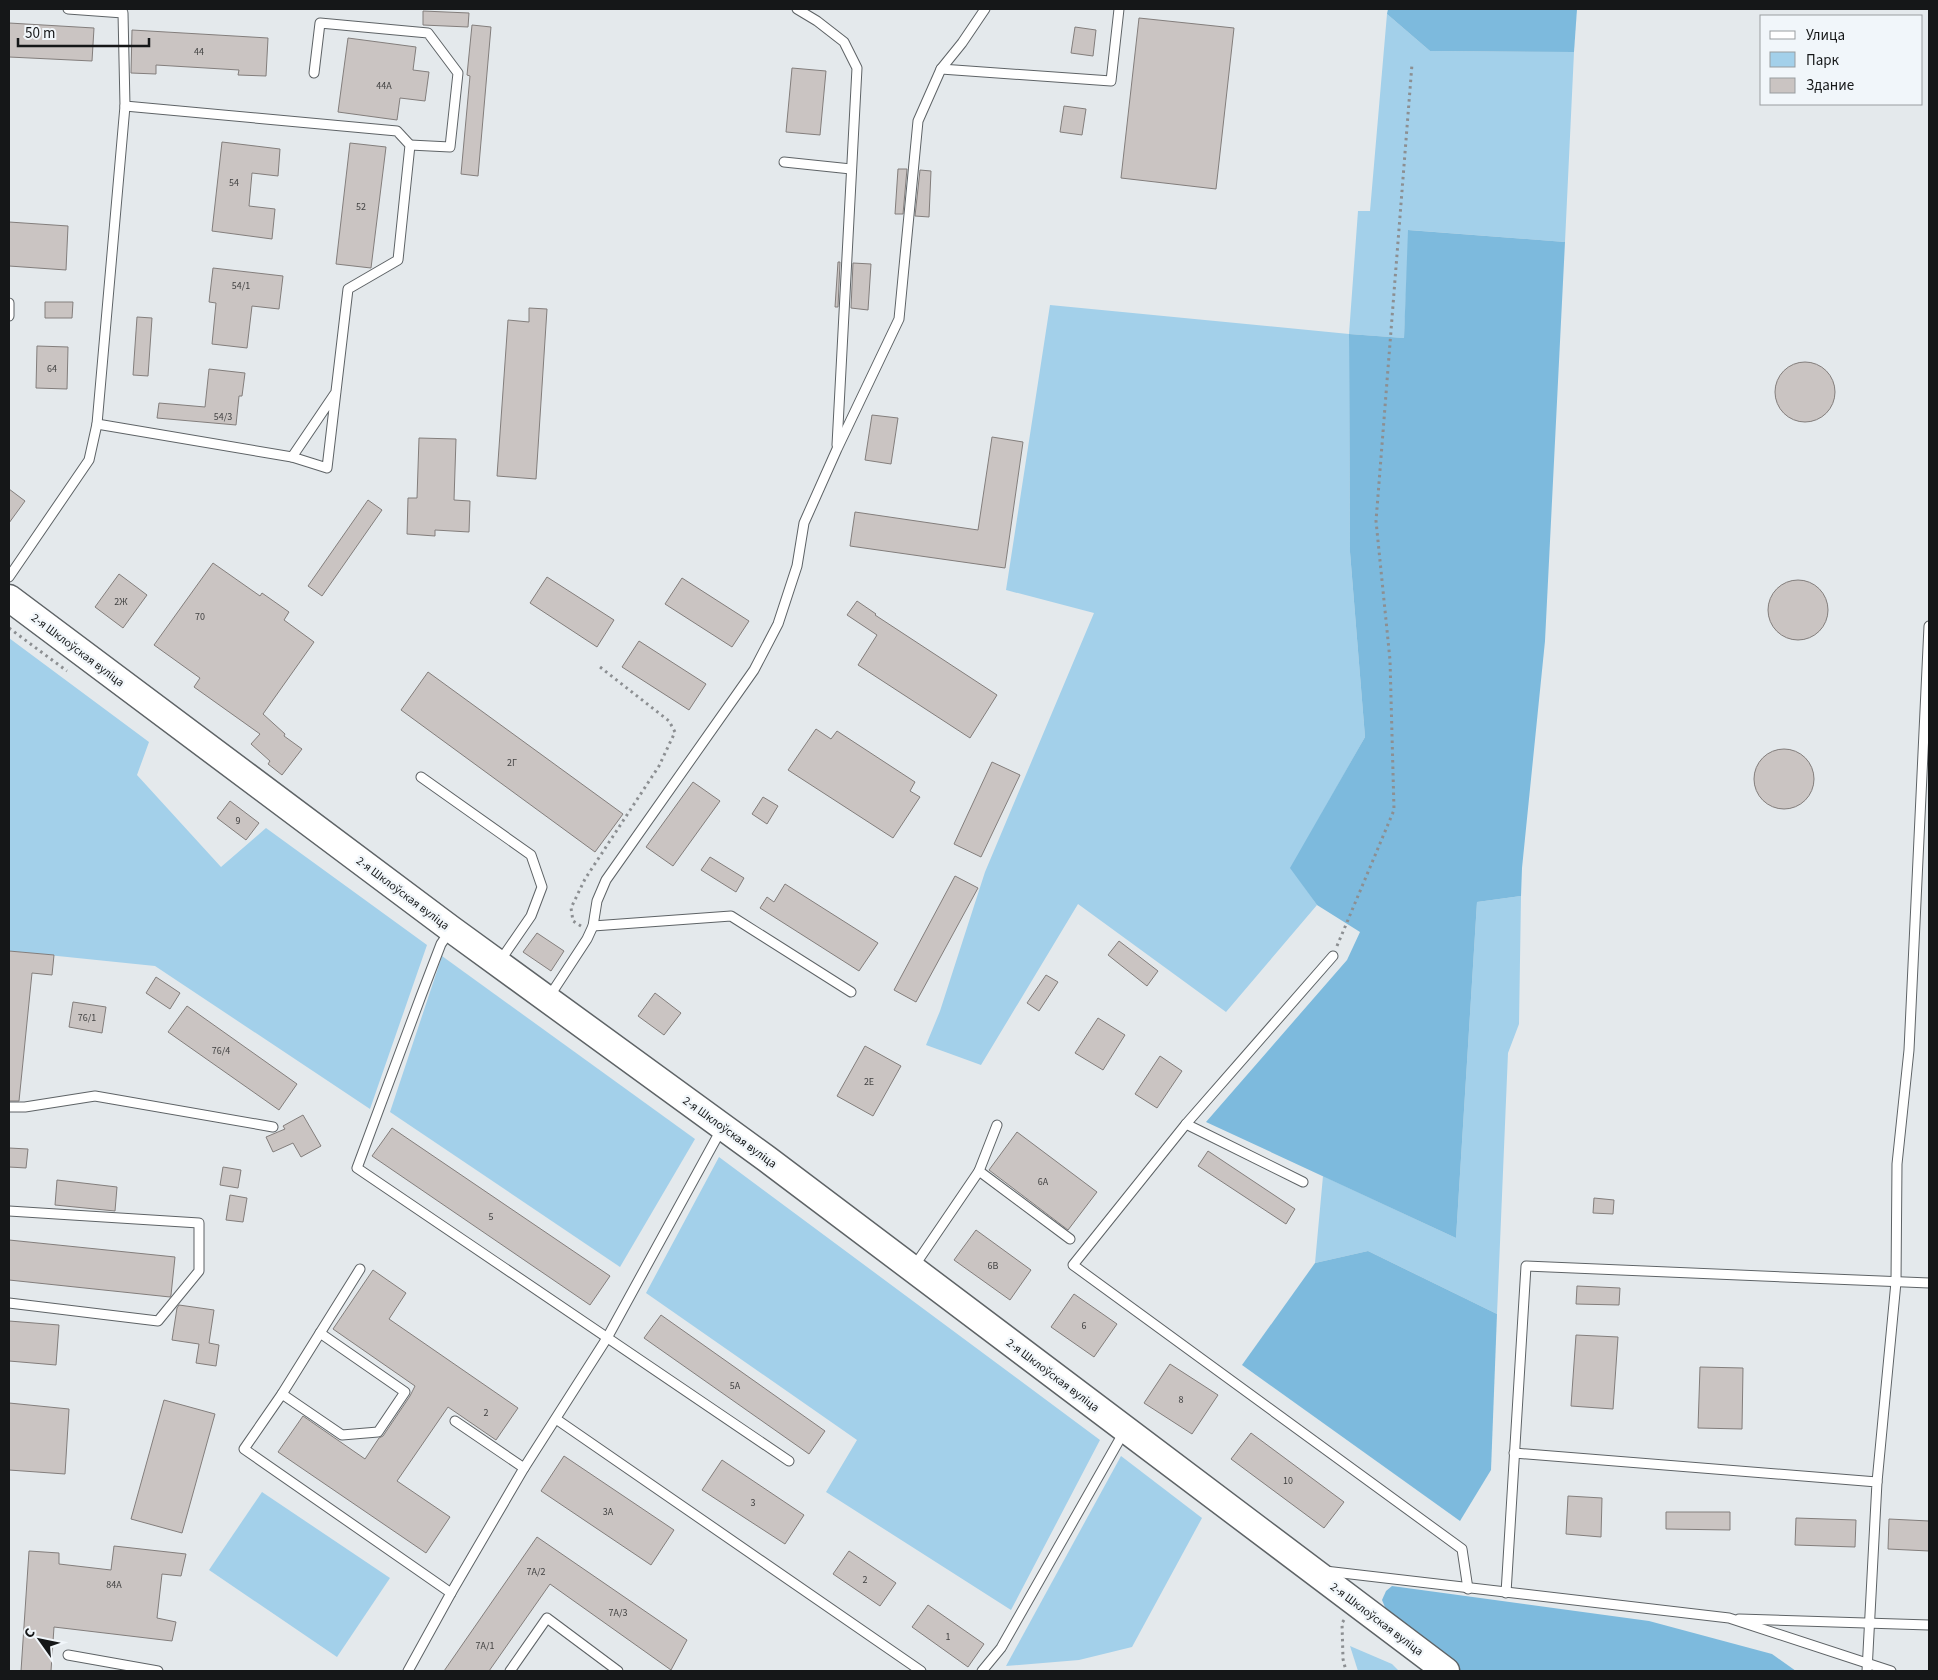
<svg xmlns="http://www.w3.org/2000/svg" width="1938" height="1680" font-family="'Source Sans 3',sans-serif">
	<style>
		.green { fill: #a3d0ea }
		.forest { fill: #7dbadd }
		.building { fill: #cac4c2; stroke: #837e7c }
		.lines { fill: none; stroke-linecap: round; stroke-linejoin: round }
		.lane-casing { stroke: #5e6366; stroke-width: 11 }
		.secondary-casing { stroke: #5e6366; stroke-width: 29 }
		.path { stroke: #8c8f92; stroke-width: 3; stroke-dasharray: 2.5 4; stroke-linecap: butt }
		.lane { stroke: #fff; stroke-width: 9 }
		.secondary { stroke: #fff; stroke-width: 26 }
		.labels { text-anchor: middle; stroke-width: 4.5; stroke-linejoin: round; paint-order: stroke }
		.number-label { font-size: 10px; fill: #424242 }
		.street-label { font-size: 12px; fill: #151718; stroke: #f1f6fa }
	</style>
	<rect width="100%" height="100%" fill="#e4e9ec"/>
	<g class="green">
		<path d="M1387,14L1430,51L1574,52L1565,242L1409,230L1404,338L1349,334L1350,552L1365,737L1291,868L1317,905L1226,1012L1078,904L981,1065L926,1045L940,1011L985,872L1094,613L1006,590L1050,305L1349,334L1358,211H1370Z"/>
		<path d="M9,638L149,742L137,775L221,867L266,828L427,945L370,1109L155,966L9,951Z"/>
		<path d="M1521,896L1519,1024L1508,1053L1497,1314L1368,1251L1315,1263L1323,1176L1456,1238L1477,902Z"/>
		<path d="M442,956L695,1139L620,1267L390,1112Z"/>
		<path d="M719,1157L1100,1440L1011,1610L826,1492L857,1440L646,1293Z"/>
		<path d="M1121,1456L1202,1518L1132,1647L1079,1660L1006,1666Z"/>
		<path d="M262,1492L390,1578L337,1657L209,1570Z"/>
		<path d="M1350,1646L1392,1664L1399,1671H1358Z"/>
	</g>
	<g class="forest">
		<path d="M1388,9H1577L1574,52L1430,51L1387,14Z"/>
		<path d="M1408,230L1565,242L1545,641L1522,868L1521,896L1477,902L1456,1238L1206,1122L1347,960L1360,932L1317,905L1290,868L1365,737L1350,552L1349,334L1404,338Z"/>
		<path d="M1368,1251L1497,1314L1491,1470L1460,1521L1242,1365L1315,1263Z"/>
		<path d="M1392,1586L1649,1621L1772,1654L1796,1671H1461L1399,1625L1387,1612L1382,1600L1386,1591Z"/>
	</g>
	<g class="building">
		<path d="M423,11L469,13L468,27L423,25Z"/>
		<path d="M1139,18L1234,28L1216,189L1121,178Z"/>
		<path d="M9,23L94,28L92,61L9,57Z"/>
		<path d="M472,25L491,27L478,176L461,174L470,76L467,75Z"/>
		<path d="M1075,27L1096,30L1093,56L1071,53Z"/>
		<path d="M132,30L268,38L266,76L238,75L239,70L156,65V74L131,73Z"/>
		<path d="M348,38L416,47L413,70L429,72L425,101L400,98L397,120L338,112Z"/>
		<path d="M792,68L826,71L820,135L786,132Z"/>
		<path d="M1064,106L1086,109L1082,135L1060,132Z"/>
		<path d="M222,142L280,149L278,176L252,173L249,206L275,209L272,239L212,231Z"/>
		<path d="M350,143L386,147L371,268L336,264Z"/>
		<path d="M898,169H907L903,214H895Z"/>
		<path d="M920,170L931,171L929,217L915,216Z"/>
		<path d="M9,222L68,226L66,270L9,266Z"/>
		<path d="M838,262H840L838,307H835Z"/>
		<path d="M853,263L871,264L868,310L851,308Z"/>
		<path d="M213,268L283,276L279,309L252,306L247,348L212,344L216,303L209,302Z"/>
		<path d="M45,302H73L72,318H45Z"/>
		<path d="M529,308L547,309L536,479L497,476L508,320L529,322Z"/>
		<path d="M137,317L152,318L148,376L133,375Z"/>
		<path d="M37,346L68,347L67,389L36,388Z"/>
		<circle cx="1805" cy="392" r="30"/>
		<path d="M209,369L245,373L242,396H239L236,425L157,418L159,403L205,407Z"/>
		<path d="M872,415L898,418L891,464L865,460Z"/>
		<path d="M992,437L1023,442L1005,568L850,546L855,512L978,530Z"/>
		<path d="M419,438L456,439L454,500L470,501L469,532L435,530V536L407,534L408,498H417Z"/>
		<path d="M9,489L25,501L9,523Z"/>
		<path d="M368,500L382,510L322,596L308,586Z"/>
		<path d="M213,563L260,596L262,593L289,612L284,620L314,642L263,714L285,734L284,736L302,749L282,775L268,764L270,761L251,744L260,734L194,687L200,678L154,645Z"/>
		<path d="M119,574L147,595L123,628L95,607Z"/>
		<path d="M547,577L614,620L597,647L530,603Z"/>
		<path d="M682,578L749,621L732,647L665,604Z"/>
		<circle cx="1798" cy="610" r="30"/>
		<path d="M857,601L876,614L875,615L997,695L970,738L858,665L877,635L847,615Z"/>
		<path d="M639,641L706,684L689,710L622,667Z"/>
		<path d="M428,672L623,814L595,852L401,710Z"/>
		<path d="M816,729L831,739L837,731L915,782L910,791L920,797L893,838L788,770Z"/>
		<circle cx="1784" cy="779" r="30"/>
		<path d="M992,762L1020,775L981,857L954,844Z"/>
		<path d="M693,782L720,801L673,866L646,847Z"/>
		<path d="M763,797L778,806L767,824L752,814Z"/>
		<path d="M230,801L259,823L246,840L217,818Z"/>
		<path d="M710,857L744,878L736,892L701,870Z"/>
		<path d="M955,876L978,888L916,1002L894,990Z"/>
		<path d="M785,884L878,943L859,971L760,908L767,897L774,902Z"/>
		<path d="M537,933L564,951L551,971L523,952Z"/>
		<path d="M1119,941L1158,971L1147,986L1108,955Z"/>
		<path d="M9,951L54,955L52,975L32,973L19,1101H9Z"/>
		<path d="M1046,975L1058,982L1039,1011L1027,1003Z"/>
		<path d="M156,977L180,993L170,1009L146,993Z"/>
		<path d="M655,993L681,1013L664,1035L638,1016Z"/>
		<path d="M73,1002L106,1007L102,1033L69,1027Z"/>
		<path d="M187,1006L297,1084L279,1110L168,1032Z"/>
		<path d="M1098,1018L1125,1035L1103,1070L1075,1053Z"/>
		<path d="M865,1046L901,1066L873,1116L837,1096Z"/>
		<path d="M1160,1056L1182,1071L1157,1108L1135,1094Z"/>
		<path d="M303,1115L321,1146L301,1157L293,1143L273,1152L266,1137L285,1129L283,1126Z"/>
		<path d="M392,1128L610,1276L590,1305L372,1156Z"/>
		<path d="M1017,1132L1097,1192L1068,1230L989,1170Z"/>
		<path d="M9,1148L28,1149L26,1168L9,1167Z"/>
		<path d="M1208,1151L1295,1209L1286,1224L1198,1166Z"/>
		<path d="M223,1167L241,1170L238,1188L220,1185Z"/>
		<path d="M57,1180L117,1187L115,1211L55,1205Z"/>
		<path d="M230,1195L247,1198L243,1222L226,1220Z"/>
		<path d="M1594,1198L1614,1200L1613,1214L1593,1213Z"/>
		<path d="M976,1230L1031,1270L1010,1300L954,1260Z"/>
		<path d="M9,1240L175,1257L171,1295L170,1297L9,1280Z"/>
		<path d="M373,1270L406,1293L389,1319L518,1408L496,1440L448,1407L397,1481L450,1517L426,1553L278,1452L303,1416L365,1459L379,1438L383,1436L410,1396L415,1386L333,1329Z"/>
		<path d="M1577,1286L1620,1288L1619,1305L1576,1304Z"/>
		<path d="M1074,1294L1117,1324L1094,1357L1051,1327Z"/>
		<path d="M179,1305L214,1310L209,1343L219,1345L216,1366L196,1363L199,1344L172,1340L177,1308Z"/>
		<path d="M661,1315L825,1431L809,1454L644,1338Z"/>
		<path d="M9,1321L59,1325L56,1365L9,1361Z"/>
		<path d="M1576,1335L1618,1337L1613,1409L1571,1406Z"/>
		<path d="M1170,1364L1218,1395L1192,1434L1144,1403Z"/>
		<path d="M1700,1367L1743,1368L1742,1429L1698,1428Z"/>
		<path d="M164,1400L215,1414L182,1533L131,1519Z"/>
		<path d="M9,1403L69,1409L65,1474L9,1470Z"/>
		<path d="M1251,1433L1344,1502L1324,1528L1231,1459Z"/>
		<path d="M564,1456L674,1530L651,1565L541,1491Z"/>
		<path d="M722,1460L804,1515L785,1544L702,1490Z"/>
		<path d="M1568,1496L1602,1498L1601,1537L1566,1534Z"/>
		<path d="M1666,1512H1730V1530L1666,1529Z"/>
		<path d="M1796,1518L1856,1520L1855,1547L1795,1545Z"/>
		<path d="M1889,1519L1929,1521V1551L1888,1549Z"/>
		<path d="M537,1537L687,1640L671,1670L550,1584L489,1671H444Z"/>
		<path d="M114,1546L186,1554L181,1576L162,1574L157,1618L176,1622L172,1641L54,1627L51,1671H21L29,1551L59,1553V1564L111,1570Z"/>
		<path d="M849,1551L896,1583L880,1606L833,1574Z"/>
		<path d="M928,1605L984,1644L968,1667L912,1627Z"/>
	</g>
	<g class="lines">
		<defs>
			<g id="lane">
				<path d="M797,9L817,21L844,42L857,68L837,445"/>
				<path d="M941,69L1111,81L1119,9"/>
				<path d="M314,73L320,23L428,33L458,73L450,147L410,145"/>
				<path d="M125,106L397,131L410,145L398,260L348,289L327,468L292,457L336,392"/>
				<path d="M784,162L851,169"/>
				<path d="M9,303V316"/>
				<path d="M97,424L292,457"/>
				<path d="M9,577L89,460L97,424L125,106L123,13L68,9"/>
				<path d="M421,777L531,855L542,887L531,916L500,961"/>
				<path d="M593,926L731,916L851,992"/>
				<path d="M450,931L441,944L421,996L357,1168L789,1461"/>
				<path d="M1333,956L1186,1124L1073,1265L1462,1549L1468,1589"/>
				<path d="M549,997L587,939L593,926L597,901L606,880L754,670L778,624L797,566L804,523L837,449L899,319L918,121L941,69L962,43L985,9"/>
				<path d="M9,1107H25L95,1096L273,1127"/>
				<path d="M1186,1124L1303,1182"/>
				<path d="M979,1171L1070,1239"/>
				<path d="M9,1211L199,1223V1271L158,1321L9,1303"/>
				<path d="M913,1268L979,1171L997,1125"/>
				<path d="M360,1269L282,1394L244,1449L451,1593"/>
				<path d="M282,1394L342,1435L378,1432L405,1392L320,1333"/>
				<path d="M556,1419L921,1671"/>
				<path d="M455,1421L524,1468"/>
				<path d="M1514,1453L1877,1482L1867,1671"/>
				<path d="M1877,1482L1896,1282L1897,1164L1909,1050L1929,626"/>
				<path d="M1325,1571L1729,1618L1891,1671"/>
				<path d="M1506,1593L1526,1266L1929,1283"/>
				<path d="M1739,1619L1929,1625"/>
				<path d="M68,1655L158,1671"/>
				<path d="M408,1671L451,1593L524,1468L607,1338L722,1128"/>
				<path d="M510,1671L547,1618L618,1671"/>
				<path d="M982,1671L1001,1648L1125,1430"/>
			</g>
			<path id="secondary" d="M9,598L451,929L767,1159L1446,1671"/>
		</defs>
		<use href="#lane" class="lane-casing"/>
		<use href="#secondary" class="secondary-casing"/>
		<g class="path">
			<path d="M9,628L67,671"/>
			<path d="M581,926L573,921L571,908L585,879L659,766L675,732L669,721L600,667"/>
			<path d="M1337,946L1394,810L1390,660L1376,521L1412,64"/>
			<path d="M1344,1620L1342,1623L1343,1659L1346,1671"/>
		</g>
		<use href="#lane" class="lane"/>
		<use href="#secondary" class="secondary"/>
	</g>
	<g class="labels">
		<g class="number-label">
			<text x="199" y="55">44</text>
			<text x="384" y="89">44А</text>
			<text x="234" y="186">54</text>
			<text x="361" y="210">52</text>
			<text x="241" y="289">54/1</text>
			<text x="52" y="372">64</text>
			<text x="223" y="420">54/3</text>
			<text x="121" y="605">2Ж</text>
			<text x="200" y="620">70</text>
			<text x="512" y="766">2Г</text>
			<text x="238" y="824">9</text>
			<text x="87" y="1021">76/1</text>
			<text x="221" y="1054">76/4</text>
			<text x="869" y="1085">2Е</text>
			<text x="1043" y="1185">6А</text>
			<text x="491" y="1220">5</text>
			<text x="993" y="1269">6В</text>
			<text x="1084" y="1329">6</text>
			<text x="735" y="1389">5А</text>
			<text x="1181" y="1403">8</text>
			<text x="486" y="1416">2</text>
			<text x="1288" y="1484">10</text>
			<text x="753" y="1506">3</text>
			<text x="608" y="1515">3А</text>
			<text x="536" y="1575">7А/2</text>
			<text x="865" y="1583">2</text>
			<text x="114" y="1588">84А</text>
			<text x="618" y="1616">7А/3</text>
			<text x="948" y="1640">1</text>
			<text x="485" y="1649">7А/1</text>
		</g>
		<g class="street-label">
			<text transform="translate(78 650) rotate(37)" y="4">2-я Шклоўская вуліца</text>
			<text transform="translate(403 893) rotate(37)" y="4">2-я Шклоўская вуліца</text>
			<text transform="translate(730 1132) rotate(36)" y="4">2-я Шклоўская вуліца</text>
			<text transform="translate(1053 1375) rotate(37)" y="4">2-я Шклоўская вуліца</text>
			<text transform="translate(1377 1619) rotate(37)" y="4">2-я Шклоўская вуліца</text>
		</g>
	</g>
	<rect width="1938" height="1680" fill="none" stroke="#151718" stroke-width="20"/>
	<rect x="1760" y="15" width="162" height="90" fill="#f1f6fa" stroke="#999da0"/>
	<rect x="1770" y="31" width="25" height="8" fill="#ffffff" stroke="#999da0"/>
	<text x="1806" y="40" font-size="15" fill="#151718">Улица</text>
	<rect x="1770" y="52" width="25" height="15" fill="#a3d0ea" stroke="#999da0"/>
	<text x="1806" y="65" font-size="15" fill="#151718">Парк</text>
	<rect x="1770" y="78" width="25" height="15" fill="#cac4c2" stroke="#999da0"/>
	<text x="1806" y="90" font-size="15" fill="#151718">Здание</text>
	<g transform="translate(40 1640) rotate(303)" stroke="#f1f6fa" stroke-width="4" paint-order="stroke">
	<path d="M0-4L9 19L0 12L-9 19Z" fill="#151718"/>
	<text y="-8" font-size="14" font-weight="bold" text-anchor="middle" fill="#151718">С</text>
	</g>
	<path d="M18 38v8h131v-8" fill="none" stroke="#151718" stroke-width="2.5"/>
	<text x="25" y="38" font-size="15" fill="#151718" stroke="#f1f6fa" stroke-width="4" paint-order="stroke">50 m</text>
</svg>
